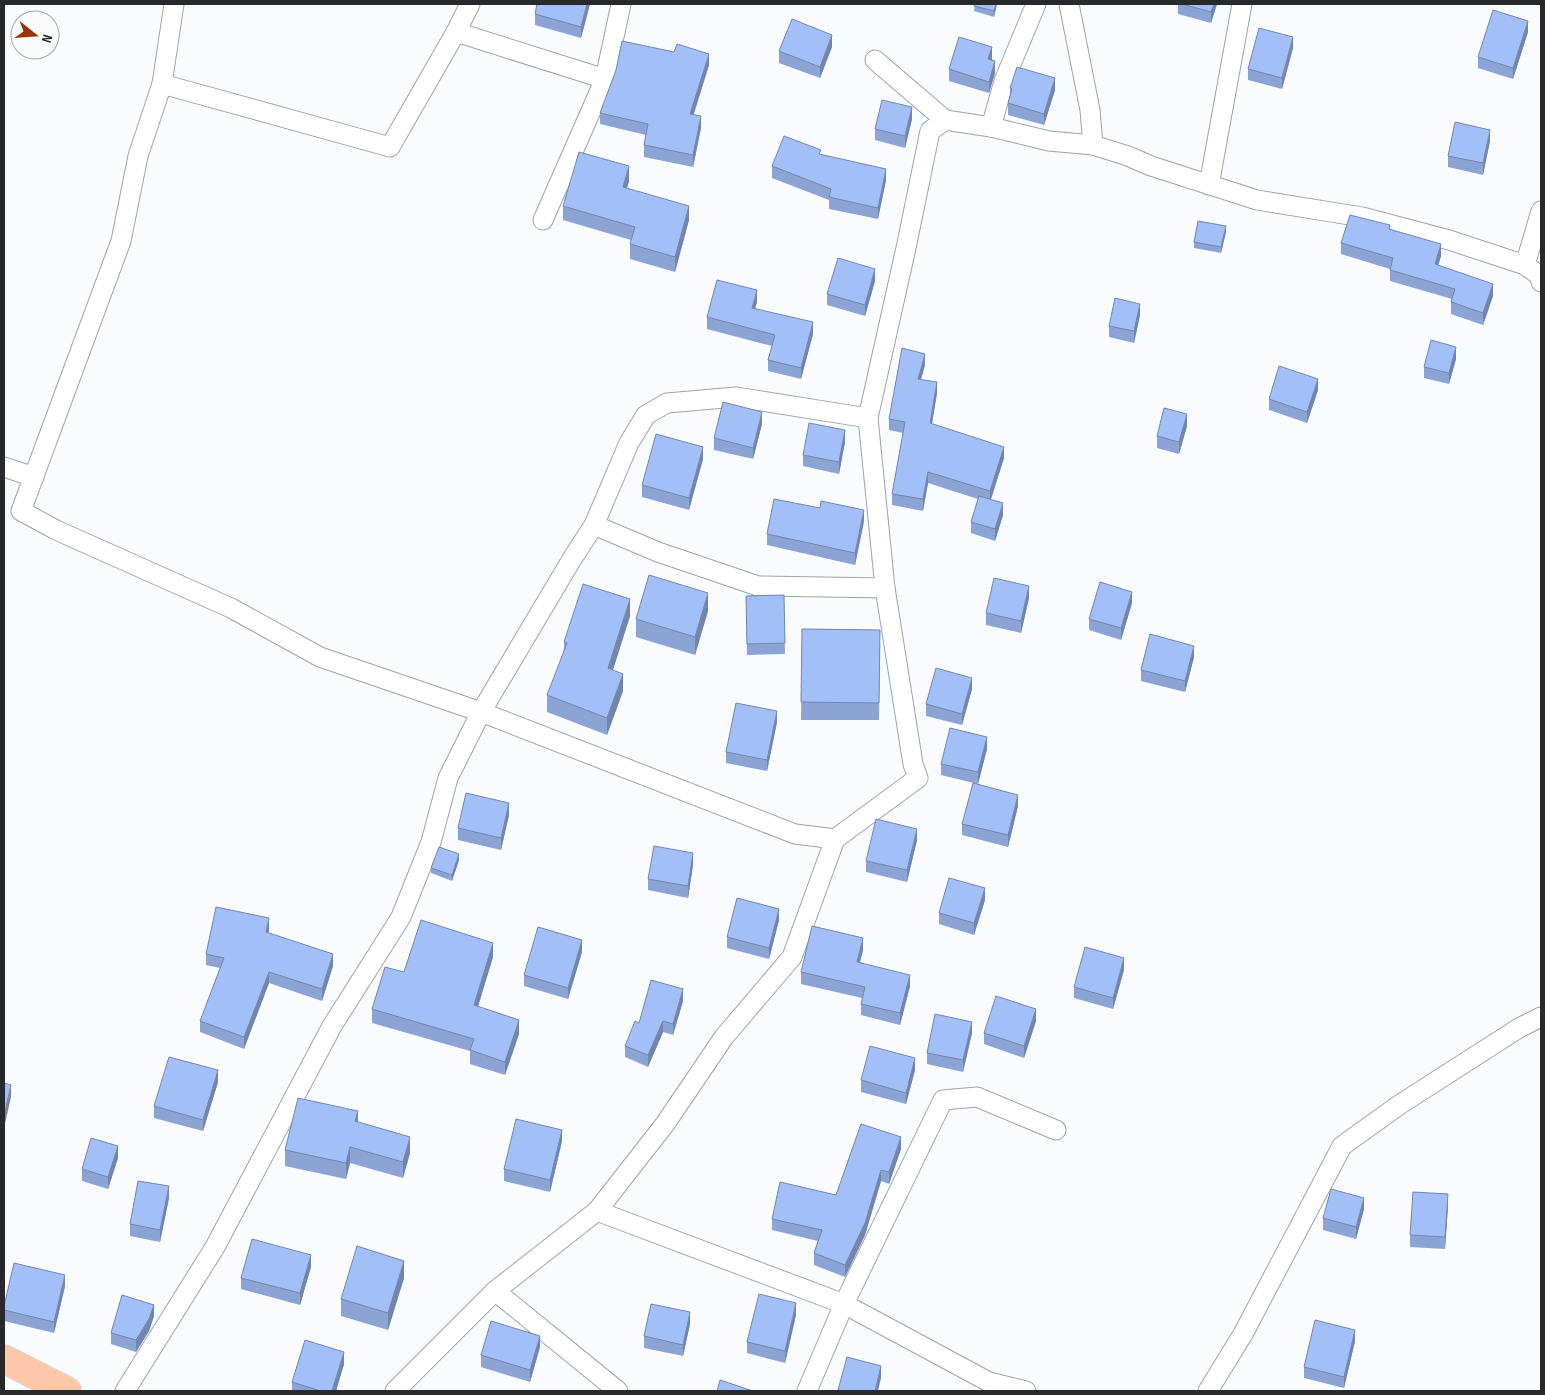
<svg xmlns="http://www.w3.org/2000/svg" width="1545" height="1395" font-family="'Sofia Sans Condensed',sans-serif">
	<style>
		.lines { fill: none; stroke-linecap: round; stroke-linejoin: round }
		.street-casing { stroke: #9ea2ab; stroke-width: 21 }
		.primary-casing { stroke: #d8d8d9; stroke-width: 30 }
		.street { stroke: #fff; stroke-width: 19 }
		.primary { stroke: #fcc8a7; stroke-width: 28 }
		.wall { fill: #8ca4d4 }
		.shaded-wall { fill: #7286ad }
		.building { fill: #a3bff7; stroke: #7286ad }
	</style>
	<rect width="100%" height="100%" fill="#f9fbfe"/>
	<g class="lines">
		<defs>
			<g id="street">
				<path d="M621,4L605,79L456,32L390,147L162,84L138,156L121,241L21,511L56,530L231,608L320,657L481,712L795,834L835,839"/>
				<path d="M1069,4L1090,110L1093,145"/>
				<path d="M456,32L470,4"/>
				<path d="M875,60L945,120"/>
				<path d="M162,84L174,4"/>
				<path d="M991,127L1049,141L1093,145L1128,156L1151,166L1257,200L1362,217L1449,240L1525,265"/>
				<path d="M1209,185L1242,4"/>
				<path d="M1541,211L1525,265L1540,276L1541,282"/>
				<path d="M543,220L605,79"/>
				<path d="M4,467L34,477"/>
				<path d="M594,525L658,552L758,586L885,588"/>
				<path d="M597,1211L665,1124L724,1037L792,957L835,839L918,778L913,764L885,588L868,418L906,248L930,131L945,120L991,127L1004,81L1036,4"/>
				<path d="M495,1291L618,1391"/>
				<path d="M125,1391L215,1247L332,1026L401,917L431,842L448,778L481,712L572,559L594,525L629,443L646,415L667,403L736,397L868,418"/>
				<path d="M395,1391L495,1291L597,1211L844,1304L989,1382L1026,1391"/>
				<path d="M807,1391L844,1304L943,1100L977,1097L1056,1130"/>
				<path d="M1208,1391L1243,1334L1342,1146L1399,1105L1519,1028L1541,1017"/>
			</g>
			<path id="primary" d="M4,1359L67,1391"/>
		</defs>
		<use href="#street" class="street-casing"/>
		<use href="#primary" class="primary-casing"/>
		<use href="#street" class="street"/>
		<use href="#primary" class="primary"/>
	</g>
	<g class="wall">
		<path d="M590,4L581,38L535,25V14Z"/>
		<path d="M975,4H997L994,17L974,11Z"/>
		<path d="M1178,4H1217L1211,23L1178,14Z"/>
		<path d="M1528,32L1513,79L1478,68V57Z"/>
		<path d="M832,47L820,78L779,63V51Z"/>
		<path d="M1293,48L1282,89L1248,80V69Z"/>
		<path d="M992,59V60L995,73L989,93L949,81V69Z"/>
		<path d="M709,65L694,114L701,128L693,167L644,157V145L646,135L600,124V113Z"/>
		<path d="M1010,88L1055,90L1044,125L1008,115V103L1010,96Z"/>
		<path d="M912,119L905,148L875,140V129Z"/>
		<path d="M1490,141L1483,175L1448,167V156Z"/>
		<path d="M821,154L886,180L878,219L829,209V200L772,178V166Z"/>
		<path d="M629,181L627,188L689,220L675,272L630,259V244L631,240L563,220V206Z"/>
		<path d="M1390,229L1441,256L1438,265L1493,296L1483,325L1451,314V302L1452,299L1390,281V269L1341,254V243Z"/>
		<path d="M1226,232L1221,253L1194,248V242Z"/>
		<path d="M875,281L865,316L827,305V294Z"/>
		<path d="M757,302L755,308L813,334L801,379L768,371V360L772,346L707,329V317Z"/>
		<path d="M1140,315L1134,343L1109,337V326Z"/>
		<path d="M1456,359L1449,384L1424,378V367Z"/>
		<path d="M925,365L921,379L937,393L932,424L1004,458L991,499L1003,515L995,541L971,533V522L978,499L928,483L923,511L892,505V494L903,433L889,430V419Z"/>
		<path d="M1318,390L1307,423L1269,410V399Z"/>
		<path d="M762,424L753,459L714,450V438Z"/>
		<path d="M1187,426L1179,454L1157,448V436Z"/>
		<path d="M845,442L839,474L803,466V455Z"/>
		<path d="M703,459L689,510L642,497V485Z"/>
		<path d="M864,521L855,565L767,545V534Z"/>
		<path d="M784,595L785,654L747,655L746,596Z"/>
		<path d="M1029,598L1021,633L986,625V613Z"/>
		<path d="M1132,603L1121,640L1089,630V619Z"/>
		<path d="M708,611L695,655L636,637V619Z"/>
		<path d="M630,616L613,670L623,691L607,735L547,712V695L564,652V642Z"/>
		<path d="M802,629L880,630L879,720H801Z"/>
		<path d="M1194,657L1185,692L1141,681V670Z"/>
		<path d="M972,689L962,725L926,716V704Z"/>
		<path d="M777,722L767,771L726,763V752Z"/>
		<path d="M987,749L978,784L941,775V764Z"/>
		<path d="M1018,806L1008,847L962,835V824Z"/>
		<path d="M509,815L501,850L458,840V828Z"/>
		<path d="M917,840L907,882L866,872V861Z"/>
		<path d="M459,860L452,881L431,873V868Z"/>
		<path d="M693,865L688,898L648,890V879Z"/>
		<path d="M985,900L974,935L939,924V913Z"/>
		<path d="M779,920L769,959L727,948V937Z"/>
		<path d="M269,930V933L333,966L322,1001L269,983L244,1049L200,1032V1021L220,968L206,965V954Z"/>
		<path d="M863,950L860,962L910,986L900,1025L861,1015V1004L862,998L801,984V972Z"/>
		<path d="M582,952L568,999L524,986V975Z"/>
		<path d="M493,957L478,1007L519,1034L505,1075L470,1064V1051L372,1023V1009L404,972Z"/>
		<path d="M1124,970L1113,1009L1074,998V987Z"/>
		<path d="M683,1001L673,1035L663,1032L648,1067L625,1057V1046L639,1023Z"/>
		<path d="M1036,1021L1024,1058L984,1044V1033Z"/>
		<path d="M972,1033L963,1072L927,1064V1053Z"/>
		<path d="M915,1070L906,1104L861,1092V1080Z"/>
		<path d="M218,1082L203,1131L154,1118V1106Z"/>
		<path d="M358,1122L410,1153L403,1178L350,1163L346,1179L285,1166V1150Z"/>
		<path d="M562,1141L550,1192L504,1181V1169Z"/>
		<path d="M901,1149L889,1184L881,1181L865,1235L845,1277L814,1265V1253L818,1241L772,1230V1219L836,1195Z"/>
		<path d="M118,1158L108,1189L82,1181V1169Z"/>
		<path d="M169,1198L160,1242L130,1236V1224Z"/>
		<path d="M1448,1206L1445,1249L1410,1247V1235Z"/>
		<path d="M1364,1209L1356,1239L1323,1230V1218Z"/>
		<path d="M311,1267L300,1305L241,1289V1278Z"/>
		<path d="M404,1278L388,1330L341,1316V1299Z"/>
		<path d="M65,1286L54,1333L4,1321V1306Z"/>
		<path d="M796,1315L785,1363L747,1353V1342Z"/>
		<path d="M154,1316L149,1331L136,1352L111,1344V1333Z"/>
		<path d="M690,1324L683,1356L644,1348V1336Z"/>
		<path d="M1355,1341L1344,1388L1304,1378V1367Z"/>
		<path d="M540,1347L530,1382L481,1367V1355Z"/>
		<path d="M344,1364L336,1391H292V1382Z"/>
	</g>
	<g class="shaded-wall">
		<path d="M587,4H590L581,38V27Z"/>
		<path d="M996,4H997L994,17V11Z"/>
		<path d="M1214,4H1217L1211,23V12Z"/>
		<path d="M1528,21V32L1513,79V68Z"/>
		<path d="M832,35V47L820,78V67Z"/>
		<path d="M1293,37V48L1282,89V78Z"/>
		<path d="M992,47V59L988,71V59Z"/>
		<path d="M709,54V65L690,125V114Z"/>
		<path d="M995,61V73L989,93V82Z"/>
		<path d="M1055,78V90L1044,125V114Z"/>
		<path d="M912,107V119L905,148V136Z"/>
		<path d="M701,116V128L693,167V155Z"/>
		<path d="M1490,130V141L1483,175V163Z"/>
		<path d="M629,166V181L623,201V187Z"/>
		<path d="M886,169V180L878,219V208Z"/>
		<path d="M689,206V220L675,272V257Z"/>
		<path d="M1226,226V232L1221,253V247Z"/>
		<path d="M1441,244V256L1435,276V264Z"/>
		<path d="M875,269V281L865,316V305Z"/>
		<path d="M1493,284V296L1483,325V313Z"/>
		<path d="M757,290V302L752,319V308Z"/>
		<path d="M1140,304V315L1134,343V331Z"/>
		<path d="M813,322V334L801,379V368Z"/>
		<path d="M1456,347V359L1449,384V373Z"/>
		<path d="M925,354V365L918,390V379Z"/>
		<path d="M1318,379V390L1307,423V412Z"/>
		<path d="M937,382V393L930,435V423Z"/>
		<path d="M762,412V424L753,459V448Z"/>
		<path d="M1187,414V426L1179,454V442Z"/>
		<path d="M845,430V442L839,474V462Z"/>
		<path d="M703,447V459L689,510V498Z"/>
		<path d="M1004,447V458L990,502V491Z"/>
		<path d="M928,472V483L923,511V499Z"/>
		<path d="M1003,503V515L995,541V529Z"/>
		<path d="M864,510V521L855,565V553Z"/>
		<path d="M1029,586V598L1021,633V621Z"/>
		<path d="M1132,592V603L1121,640V628Z"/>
		<path d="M708,593V611L695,655V637Z"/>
		<path d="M630,599V616L608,685V668Z"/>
		<path d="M1194,646V657L1185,692V681Z"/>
		<path d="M623,674V691L607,735V718Z"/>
		<path d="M972,678V689L962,725V714Z"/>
		<path d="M777,711V722L767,771V760Z"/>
		<path d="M987,737V749L978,784V772Z"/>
		<path d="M1018,795V806L1008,847V835Z"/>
		<path d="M509,803V815L501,850V838Z"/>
		<path d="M917,829V840L907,882V870Z"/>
		<path d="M693,853V865L688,898V886Z"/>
		<path d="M459,854V860L452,881V875Z"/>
		<path d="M985,888V900L974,935V923Z"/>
		<path d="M779,909V920L769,959V948Z"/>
		<path d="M269,918V930L266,944V932Z"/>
		<path d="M863,938V950L857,973V962Z"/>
		<path d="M582,940V952L568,999V988Z"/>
		<path d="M493,943V957L474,1019V1005Z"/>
		<path d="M333,954V966L322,1001V989Z"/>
		<path d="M1124,958V970L1113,1009V998Z"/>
		<path d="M269,972V983L244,1049V1037Z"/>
		<path d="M910,975V986L900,1025V1013Z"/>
		<path d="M683,989V1001L673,1035V1024Z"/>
		<path d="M1036,1009V1021L1024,1058V1046Z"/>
		<path d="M519,1020V1034L505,1075V1062Z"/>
		<path d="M663,1021V1032L648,1067V1055Z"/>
		<path d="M972,1022V1033L963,1072V1060Z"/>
		<path d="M915,1058V1070L906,1104V1093Z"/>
		<path d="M218,1070V1082L203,1131V1120Z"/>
		<path d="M11,1085V1097L4,1128V1116Z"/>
		<path d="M358,1111V1127L355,1121Z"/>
		<path d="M562,1130V1141L550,1192V1180Z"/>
		<path d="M410,1137V1153L403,1178V1162Z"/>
		<path d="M901,1137V1149L889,1184V1172Z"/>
		<path d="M118,1146V1158L108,1189V1177Z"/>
		<path d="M350,1147V1163L346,1179V1163Z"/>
		<path d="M881,1170V1181L865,1235L845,1277V1265Z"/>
		<path d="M169,1186V1198L160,1242V1230Z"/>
		<path d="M1448,1194V1206L1445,1249V1237Z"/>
		<path d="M1364,1198V1209L1356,1239V1227Z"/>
		<path d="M311,1255V1267L300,1305V1293Z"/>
		<path d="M404,1261V1278L388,1330V1313Z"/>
		<path d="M65,1275V1286L54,1333V1322Z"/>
		<path d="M796,1303V1315L785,1363V1351Z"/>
		<path d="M154,1305V1316L149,1331L136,1352V1340Z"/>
		<path d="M690,1312V1324L683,1356V1345Z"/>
		<path d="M1355,1330V1341L1344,1388V1377Z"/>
		<path d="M540,1336V1347L530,1382V1370Z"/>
		<path d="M344,1352V1364L336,1391H332Z"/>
		<path d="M881,1366V1378L878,1391H875Z"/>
	</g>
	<g class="building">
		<path d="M537,4H587L581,27L535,14Z"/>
		<path d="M975,4H996L994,11L974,6Z"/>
		<path d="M1182,4H1214L1211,12Z"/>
		<path d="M1493,10L1528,21L1513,68L1478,57Z"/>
		<path d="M792,19L832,35L820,67L779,51Z"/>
		<path d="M1259,28L1293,37L1282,78L1248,69Z"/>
		<path d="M959,37L992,47L988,59L995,61L989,82L949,69Z"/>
		<path d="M622,41L674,52L677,44L709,54L690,114L701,116L693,155L644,145L648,124L600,113L616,70Z"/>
		<path d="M1017,67L1055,78L1044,114L1008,103L1012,89L1010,88Z"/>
		<path d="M882,100L912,107L905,136L875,129Z"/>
		<path d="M1455,122L1490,130L1483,163L1448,156Z"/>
		<path d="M784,136L821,150L819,154L886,169L878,208L829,197L831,189L772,166Z"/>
		<path d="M579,152L629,166L623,187L689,206L675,257L630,244L635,227L563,206Z"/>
		<path d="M1350,215L1390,225L1389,229L1441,244L1435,264L1493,284L1483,313L1451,302L1455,289L1390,270L1393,258L1341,243Z"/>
		<path d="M1198,221L1226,226L1221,247L1194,242Z"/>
		<path d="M838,258L875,269L865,305L827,294Z"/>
		<path d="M717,280L757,290L752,308L813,322L801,368L768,360L775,335L707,317Z"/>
		<path d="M1115,298L1140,304L1134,331L1109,326Z"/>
		<path d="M1431,340L1456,347L1449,373L1424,367Z"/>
		<path d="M902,348L925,354L918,379L937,382L930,423L1004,447L990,491L928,472L923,499L892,494L905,422L889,419Z"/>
		<path d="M1279,366L1318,379L1307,412L1269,399Z"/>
		<path d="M723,402L762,412L753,448L714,438Z"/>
		<path d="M1164,408L1187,414L1179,442L1157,436Z"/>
		<path d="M809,423L845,430L839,462L803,455Z"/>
		<path d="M656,434L703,447L689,498L642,485Z"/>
		<path d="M979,496L1003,503L995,529L971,522Z"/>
		<path d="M774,499L820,508L821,501L864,510L855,553L767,534Z"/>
		<path d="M649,575L708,593L695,637L636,619Z"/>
		<path d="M994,578L1029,586L1021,621L986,613Z"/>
		<path d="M1100,582L1132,592L1121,628L1089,619Z"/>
		<path d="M583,584L630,599L608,668L623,674L607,718L547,695L567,643L564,642Z"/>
		<path d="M784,595L785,643L747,644L746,596Z"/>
		<path d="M802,629L880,630L879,703L801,702Z"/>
		<path d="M1150,634L1194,646L1185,681L1141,670Z"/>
		<path d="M936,668L972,678L962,714L926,704Z"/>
		<path d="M736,703L777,711L767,760L726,752Z"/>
		<path d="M950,728L987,737L978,772L941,764Z"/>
		<path d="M973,783L1018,795L1008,835L962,824Z"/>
		<path d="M466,793L509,803L501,838L458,828Z"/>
		<path d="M876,819L917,829L907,870L866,861Z"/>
		<path d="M654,846L693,853L688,886L648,879Z"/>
		<path d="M439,847L459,854L452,875L431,868Z"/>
		<path d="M949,878L985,888L974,923L939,913Z"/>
		<path d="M737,898L779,909L769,948L727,937Z"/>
		<path d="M216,907L269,918L266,932L333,954L322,989L269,972L244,1037L200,1021L224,958L206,954Z"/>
		<path d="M421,920L493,943L474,1005L519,1020L505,1062L470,1050L474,1039L372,1009L385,967L404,972Z"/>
		<path d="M812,926L863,938L857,962L910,975L900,1013L861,1004L865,987L801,972Z"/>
		<path d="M538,927L582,940L568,988L524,975Z"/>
		<path d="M1085,947L1124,958L1113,998L1074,987Z"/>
		<path d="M651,980L683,989L673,1024L663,1021L648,1055L625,1046L635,1021L639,1023Z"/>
		<path d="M996,996L1036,1009L1024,1046L984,1033Z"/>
		<path d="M935,1014L972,1022L963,1060L927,1053Z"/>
		<path d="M870,1046L915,1058L906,1093L861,1080Z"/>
		<path d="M169,1057L218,1070L203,1120L154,1106Z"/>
		<path d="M4,1083L11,1085L4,1116Z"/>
		<path d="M298,1098L358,1111L355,1121L410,1137L403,1162L350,1147L346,1163L285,1150Z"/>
		<path d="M516,1119L562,1130L550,1180L504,1169Z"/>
		<path d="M861,1124L901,1137L889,1172L881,1170L865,1223L845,1265L814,1253L822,1230L772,1219L780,1182L836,1195Z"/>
		<path d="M91,1138L118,1146L108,1177L82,1169Z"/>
		<path d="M138,1181L169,1186L160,1230L130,1224Z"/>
		<path d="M1331,1189L1364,1198L1356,1227L1323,1218Z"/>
		<path d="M1413,1192L1448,1194L1445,1237L1410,1235Z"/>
		<path d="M252,1239L311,1255L300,1293L241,1278Z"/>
		<path d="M357,1246L404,1261L388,1313L341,1299Z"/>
		<path d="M14,1263L65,1275L54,1322L4,1310V1306Z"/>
		<path d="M759,1294L796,1303L785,1351L747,1342Z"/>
		<path d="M122,1295L154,1305L149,1319L136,1340L111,1333Z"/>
		<path d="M651,1304L690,1312L683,1345L644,1336Z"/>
		<path d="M1315,1320L1355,1330L1344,1377L1304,1367Z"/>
		<path d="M491,1321L540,1336L530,1370L481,1355Z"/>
		<path d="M305,1340L344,1352L332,1391H321L292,1382Z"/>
		<path d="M847,1357L881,1366L875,1391H843L838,1390Z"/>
		<path d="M720,1380L753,1391H717Z"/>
	</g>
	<rect width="1545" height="1395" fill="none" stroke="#27292c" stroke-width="10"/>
	<g transform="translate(35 35) rotate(107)"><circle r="24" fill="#f9fbfe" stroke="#a5a7aa"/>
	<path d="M0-4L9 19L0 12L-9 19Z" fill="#993404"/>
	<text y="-8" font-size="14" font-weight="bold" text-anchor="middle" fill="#27292c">N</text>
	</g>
</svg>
